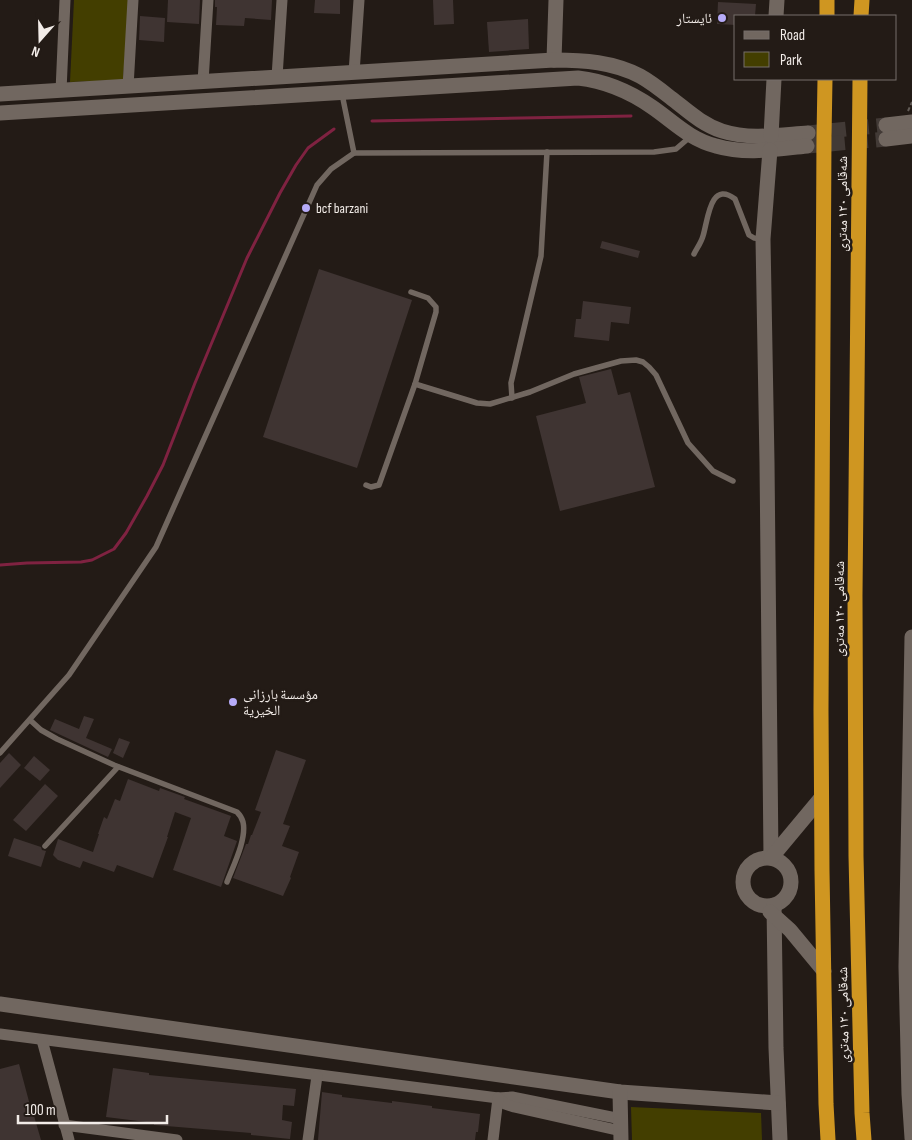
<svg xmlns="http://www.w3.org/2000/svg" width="912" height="1140" font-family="'Sofia Sans Condensed','Noto Naskh Arabic',sans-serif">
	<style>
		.green { fill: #433e00 }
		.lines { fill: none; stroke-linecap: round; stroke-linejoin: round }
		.stream { stroke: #7f2241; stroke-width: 3 }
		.building { fill: #3f3432 }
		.secondary-tunnel { stroke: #423a36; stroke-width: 15; stroke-dasharray: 15 8; stroke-linecap: butt }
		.path { stroke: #635c57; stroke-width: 2; stroke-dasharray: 4 2.5; stroke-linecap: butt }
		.lane { stroke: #716760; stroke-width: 5.5 }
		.street { stroke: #716760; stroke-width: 11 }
		.secondary { stroke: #716760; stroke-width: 15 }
		.highway { stroke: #cf9621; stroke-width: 15 }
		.poi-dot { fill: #b6abf8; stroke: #231b16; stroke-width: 2 }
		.labels { text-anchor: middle; stroke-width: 5; stroke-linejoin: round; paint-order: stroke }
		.poi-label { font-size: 14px; fill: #f2ece8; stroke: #231b16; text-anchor: start }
		.street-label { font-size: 14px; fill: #f2ece8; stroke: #231b16 }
	</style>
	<rect width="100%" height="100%" fill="#231b16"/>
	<g class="green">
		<path d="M74,0H129L123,80L70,82Z"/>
		<path d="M631,1107L761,1113L762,1140H632Z"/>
	</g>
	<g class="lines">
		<g class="stream">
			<path d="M372,121L631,116"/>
			<path d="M0,565L27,563L81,562L92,560L114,549L126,533L147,496L163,465L195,383L247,258L280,193L296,165L308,148L334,129"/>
		</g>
	</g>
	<g class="building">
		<path d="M168,0H200L199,24L167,22Z"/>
		<path d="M215,0H272L271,20L245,18L244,26L216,25L217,7H215Z"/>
		<path d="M315,0H340V14L314,13Z"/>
		<path d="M433,0H453L454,24L434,25Z"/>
		<path d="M718,2L756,4L755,16H736V25L717,24Z"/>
		<path d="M140,16L165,18L164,42L139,40Z"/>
		<path d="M528,19L529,49L489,52L487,22Z"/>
		<path d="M602,241L640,251L638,258L600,248Z"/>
		<path d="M319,269L412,300L357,468L263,437Z"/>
		<path d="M583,301L631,307L629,324L611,322L609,341L574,337L576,319H581Z"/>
		<path d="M611,369L618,395L630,392L655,487L560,511L536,416L586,403L579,377Z"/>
		<path d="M84,716L94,719L86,738L112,749L108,757L50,730L55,719L79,729Z"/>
		<path d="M119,738L130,742L123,758L113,753Z"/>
		<path d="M276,750L306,760L283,824L290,826L282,846L299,852L290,877L291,878L283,896L233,878L246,844H248L251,835H252L261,812L255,810Z"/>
		<path d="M9,753L21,765L0,788V763Z"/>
		<path d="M34,756L50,770L40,781L24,768Z"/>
		<path d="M128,779L159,791L160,788L185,797L184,799L231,816L224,836L237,841L221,887L173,870L191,818L175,812L167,837H168L153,878L117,865L114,872L83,861L80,868L58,860L53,855L58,839L93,852L99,834H98L104,817L107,819L115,799L120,801Z"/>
		<path d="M45,784L58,796L26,831L13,820Z"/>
		<path d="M14,838L41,847L42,850L46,851L41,867L8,856Z"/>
		<path d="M19,1064L31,1109H32L41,1140H0V1069Z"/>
		<path d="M113,1068L149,1073V1075L296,1089L294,1106L283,1105L282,1120L292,1122L290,1139L251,1135V1133L154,1125V1123L106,1117Z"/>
		<path d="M322,1092L342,1095V1097L392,1103V1101L432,1106V1108L480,1114L478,1132H476L475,1140H318Z"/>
	</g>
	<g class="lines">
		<g class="secondary-tunnel">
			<path d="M808,133L886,125"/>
			<path d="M807,146L886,139"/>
		</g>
		<path class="path" d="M908,111L912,102"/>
		<g class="lane">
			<path d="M342,94L354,153"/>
			<path d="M694,254C697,248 701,243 703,236C708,220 710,180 735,199L749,235L754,238L763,239"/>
			<path d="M415,384L477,403L490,404L530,392L574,374L621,361L636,360L643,362L649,367L656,375L688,443L713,471L733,481"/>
			<path d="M512,398L511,383L541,256L547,152"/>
			<path d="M366,485L371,487L379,485L415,384L436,312V307L428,298L411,292"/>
			<path d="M30,720L41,730L57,739L114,765L237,812C240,815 242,818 243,822C247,839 233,866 227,882"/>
			<path d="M0,753L69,675L156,547L317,185L331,169L354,153L654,152L676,149L690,137"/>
			<path d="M45,846L118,767"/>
		</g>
		<g class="street">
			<path d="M354,73L359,0"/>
			<path d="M277,77L282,0"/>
			<path d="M203,82L208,0"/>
			<path d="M128,87L133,0"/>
			<path d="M61,91L65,0"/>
			<path d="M0,1034L498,1098L512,1097L621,1119"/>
			<path d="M42,1040L69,1140"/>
			<path d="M498,1098L505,1104L514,1107L621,1131"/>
			<path d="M64,1125L177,1140"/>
			<path d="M308,1140L317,1076"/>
			<path d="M493,1140L498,1098"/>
		</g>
		<g class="secondary">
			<path d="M776,16L777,0"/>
			<path d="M554,60L556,0"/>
			<path d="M0,94L554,60C584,60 613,62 640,76C651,82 661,90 671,98C687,110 701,124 722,131C750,140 779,135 808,133"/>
			<path d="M0,113L578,78C605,81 629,91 652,107C674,122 689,139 716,146C747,155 777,149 807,146"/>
			<path d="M886,125L912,122"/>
			<path d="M771,136L774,79"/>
			<path d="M886,139L912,136"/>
			<path d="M770,150L763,239L767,462L771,858"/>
			<path d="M912,637L906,967L909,1094L912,1138"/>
			<circle cx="767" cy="882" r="24"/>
			<path d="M771,858L821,798"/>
			<path d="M774,905L776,1048L780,1140"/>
			<path d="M770,912L790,930L824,971"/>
			<path d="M0,1004L620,1092L778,1103"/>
			<path d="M620,1092L621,1140"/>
		</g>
		<g class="highway">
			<path d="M827,16V0"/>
			<path d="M861,16L862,0"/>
			<path d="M825,79L824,137L821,710L822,871L826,1104L828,1140"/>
			<path d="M860,79L855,596L856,856L862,1113L864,1140"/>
		</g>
	</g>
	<g class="poi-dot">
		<circle cx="722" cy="18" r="5"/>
		<circle cx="306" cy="208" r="5"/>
		<circle cx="233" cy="702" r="5"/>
	</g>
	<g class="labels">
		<g class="poi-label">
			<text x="712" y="23" text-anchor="end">ئایستار</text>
			<text x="316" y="213">bcf barzani</text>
			<text x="243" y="699">مؤسسة بارزانی<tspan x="243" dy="16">الخیریة</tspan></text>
		</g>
		<g class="street-label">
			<text transform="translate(842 204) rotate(-90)" y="5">شەقامی ١٢٠ مەتری</text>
			<text transform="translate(839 609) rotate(-90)" y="5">شەقامی ١٢٠ مەتری</text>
			<text transform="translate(843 1015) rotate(-91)" y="5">شەقامی ١٢٠ مەتری</text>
		</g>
	</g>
	<rect x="734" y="15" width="162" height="65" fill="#231b16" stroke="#766f6a"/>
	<rect x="744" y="31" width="25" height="8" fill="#716760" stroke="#766f6a"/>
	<text x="780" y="40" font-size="15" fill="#f2ece8">Road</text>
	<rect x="744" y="52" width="25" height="15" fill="#433e00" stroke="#766f6a"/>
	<text x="780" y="65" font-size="15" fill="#f2ece8">Park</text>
	<g transform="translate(40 40) rotate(200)" stroke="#231b16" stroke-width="4" paint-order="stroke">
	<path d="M0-4L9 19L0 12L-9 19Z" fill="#f2ece8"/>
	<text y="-8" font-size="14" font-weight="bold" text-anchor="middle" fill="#f2ece8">N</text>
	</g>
	<path d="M18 1115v8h149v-8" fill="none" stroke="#f2ece8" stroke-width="2.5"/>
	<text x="25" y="1115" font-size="15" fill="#f2ece8" stroke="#231b16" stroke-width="4" paint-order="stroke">100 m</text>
</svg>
